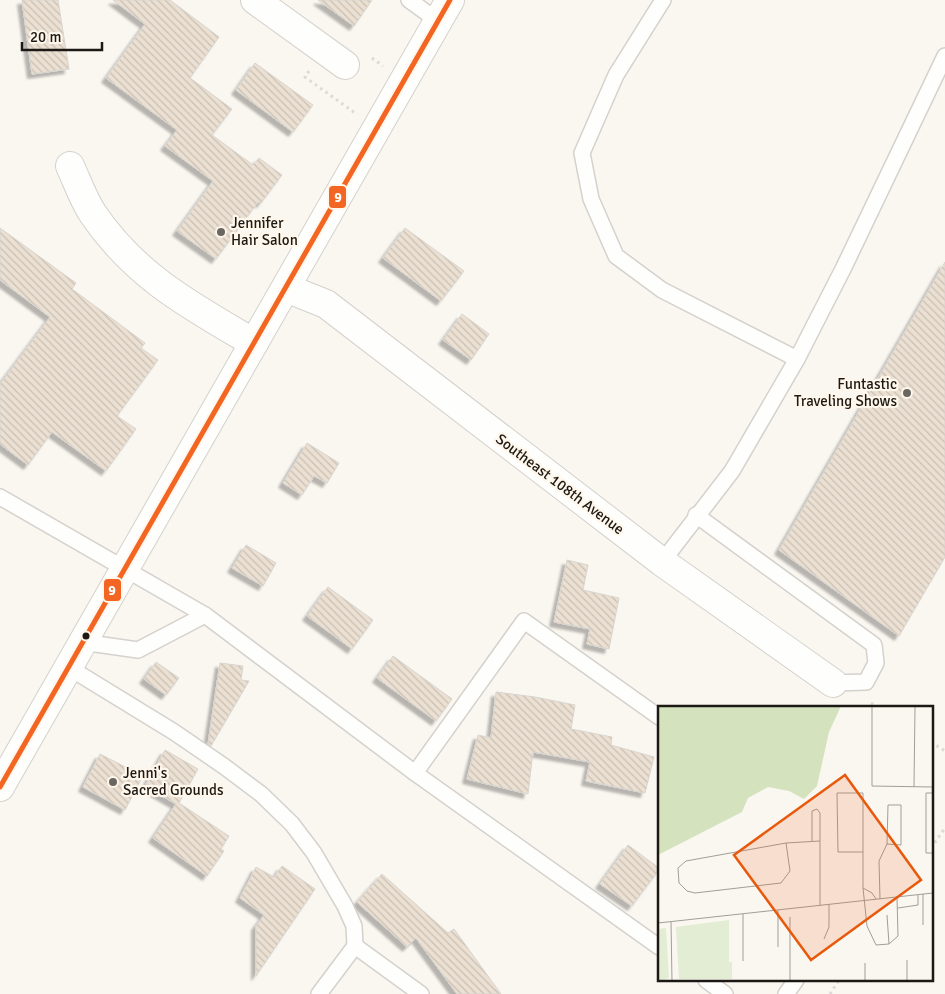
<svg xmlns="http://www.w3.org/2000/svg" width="945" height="994" font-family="Signika,sans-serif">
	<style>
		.building { fill: url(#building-back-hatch); stroke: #d8d5d0; filter: url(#shadow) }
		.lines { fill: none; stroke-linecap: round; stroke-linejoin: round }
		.lane-casing { stroke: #d5d1cc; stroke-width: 18 }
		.street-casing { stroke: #d5d1cc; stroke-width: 30 }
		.primary-casing { stroke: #d5d1cc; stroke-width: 30 }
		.path { stroke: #dbdad8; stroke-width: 3; stroke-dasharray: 2.5 4; stroke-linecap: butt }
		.lane { stroke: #fefefd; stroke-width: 15 }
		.street { stroke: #fefefd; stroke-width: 28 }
		.primary { stroke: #fefefd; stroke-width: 28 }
		.bus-1-casing { stroke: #fff7eb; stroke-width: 9 }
		.bus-1 { stroke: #f26522; stroke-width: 5 }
		.poi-dot { fill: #6a6661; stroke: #fff7eb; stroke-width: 2 }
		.bus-dot { fill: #1c1914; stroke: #fff7eb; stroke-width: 2 }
		.labels { text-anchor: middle; stroke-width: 4.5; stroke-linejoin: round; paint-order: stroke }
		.poi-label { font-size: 15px; fill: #1c1914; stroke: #fff7eb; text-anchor: start }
		.street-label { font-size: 15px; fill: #1c1914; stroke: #fff7eb }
		.inset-road { fill: none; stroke: #a19e98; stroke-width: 1 }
		.view { fill: #e8590c; fill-opacity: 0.15; stroke: #e8590c; stroke-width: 2.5 }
		.inset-edge { fill: none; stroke: #1c1914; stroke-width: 2.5 }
		.line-badge { stroke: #fff7eb; stroke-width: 2 }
		.badge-label { font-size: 14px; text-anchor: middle; font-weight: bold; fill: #fff }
	</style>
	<defs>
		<pattern id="building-back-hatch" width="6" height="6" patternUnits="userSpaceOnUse" patternTransform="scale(1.25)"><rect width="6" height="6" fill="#ebe0d2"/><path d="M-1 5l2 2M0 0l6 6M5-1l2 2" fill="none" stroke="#c9c0b3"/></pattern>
		<filter id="shadow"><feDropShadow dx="-4.5" dy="4.5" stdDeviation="1" flood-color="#0004"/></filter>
	</defs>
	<rect width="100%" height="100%" fill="#faf6f0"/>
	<g class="building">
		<path d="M22,0H58L69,69L32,74Z"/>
		<path d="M113,0H170L219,37L190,78L232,109L212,135L253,165L259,158L282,175L261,203L258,202L216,259L177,231L213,181L165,146L177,130L106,78L145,24Z"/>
		<path d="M318,0H372L354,26Z"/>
		<path d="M255,63L313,105L293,132L236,90Z"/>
		<path d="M0,228L76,283L72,289L145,343L141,348L158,360L117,416L136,429L106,471L52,432L28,465L0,444V384L50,317L0,280Z"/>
		<path d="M405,228L464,271L441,301L383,258Z"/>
		<path d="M945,262V557L899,636L779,550Z"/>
		<path d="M462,314L489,334L471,360L443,340Z"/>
		<path d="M307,443L339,463L327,483L314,476L302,495L283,483Z"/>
		<path d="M246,545L276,563L263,586L232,568Z"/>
		<path d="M567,560L588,565L583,590L619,598L609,649L587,644L590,629L554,622Z"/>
		<path d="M328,587L373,620L352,649L307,616Z"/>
		<path d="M393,656L452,699L436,721L377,678Z"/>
		<path d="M156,662L179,678L166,695L144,679Z"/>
		<path d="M220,663L243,666L241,680L249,681L211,746L208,744Z"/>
		<path d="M496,692L535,697L575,705L571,729L612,737L611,745L654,757L645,793L586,781L590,762L533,752L528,794L467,779L478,735L491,738Z"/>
		<path d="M165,750L198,769L179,803L229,836L221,849L224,851L207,876L153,838L176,804L145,786Z"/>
		<path d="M100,754L143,776L125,810L83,787Z"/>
		<path d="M628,845L659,868V870L632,906L600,884Z"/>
		<path d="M282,866L315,889L256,976V926L264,915L240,898L256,867L274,877Z"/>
		<path d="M382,874L448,933L454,929L501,994H457L416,938L407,947L357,902Z"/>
	</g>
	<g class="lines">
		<defs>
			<g id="lane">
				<path d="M409,0L438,21"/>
				<path d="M663,0L616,75L582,153L591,199L616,256L662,290L797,359"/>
				<path d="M0,497L205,615L415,773L659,947"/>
				<path d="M696,515L874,645L876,663L866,682L833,683"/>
				<path d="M662,562L732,471L797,359L844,267L945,56"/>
				<path d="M82,642L138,650L205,615"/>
				<path d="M68,667L174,732L225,767L261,794L292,824L314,853L345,906L354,926L355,946"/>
				<path d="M415,773L524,621L659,717"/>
				<path d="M706,980L725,994"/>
				<path d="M319,994L355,946L421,994"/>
				<path d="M786,994L796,980"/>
			</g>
			<g id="street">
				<path d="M255,0L345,65"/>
				<path d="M70,166C77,181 83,199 93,214C136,277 191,306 254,343"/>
				<path d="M286,288L326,304L662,562L833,683"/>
			</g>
			<path id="primary" d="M0,787L450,0"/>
		</defs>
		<use href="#lane" class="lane-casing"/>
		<use href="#street" class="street-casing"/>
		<use href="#primary" class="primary-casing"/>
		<g class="path">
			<path d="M372,58L383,66"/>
			<path d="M309,71L305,77L355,113"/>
			<path d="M871,703L879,708"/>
			<path d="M931,742L945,751"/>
			<path d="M931,848L945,828"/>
			<path d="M830,994L839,980"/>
		</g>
		<use href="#lane" class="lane"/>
		<use href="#street" class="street"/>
		<use href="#primary" class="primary"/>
		<defs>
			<path id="bus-1" d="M0,787L450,0"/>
		</defs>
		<use href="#bus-1" class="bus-1-casing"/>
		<use href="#bus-1" class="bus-1"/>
	</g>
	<g class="poi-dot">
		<circle cx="221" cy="232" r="5"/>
		<circle cx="907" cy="393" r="5"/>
		<circle cx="113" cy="782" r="5"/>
	</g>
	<circle class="bus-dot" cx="86" cy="636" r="4.5"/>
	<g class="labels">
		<g class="poi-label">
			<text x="231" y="228">Jennifer<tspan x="231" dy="17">Hair Salon</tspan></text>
			<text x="897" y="389" text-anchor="end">Funtastic<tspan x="897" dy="17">Traveling Shows</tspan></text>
			<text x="123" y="778">Jenni's<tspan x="123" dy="17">Sacred Grounds</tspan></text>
		</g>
		<g class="street-label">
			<text transform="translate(560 484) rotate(37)" y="5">Southeast 108th Avenue</text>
		</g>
	</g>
	<g transform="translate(658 706)">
		<rect width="275" height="275" fill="#faf6f0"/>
		<path d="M71,214V256H74V273H21L18,221ZM8,222L11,272L0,275V223Z" fill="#e3edd3"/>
		<path d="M0,0H183L171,26L159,80L146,93L131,85L110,81L90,92L84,106L0,149Z" fill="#d4e3be"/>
		<path class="inset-road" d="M214,0V80L275,81M256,81L257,0M275,87H268V147H275M230,99H243V139L229,138ZM154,135V105L159,103L162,107V199M128,137L132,165L123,177L37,187L29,185L21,177L20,162L28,155L128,137L162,135M205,146H180L179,87H205V182L209,220L218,239L231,238L240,230L239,191M205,182L214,187L218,193M222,193L221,155L229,138M240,202L260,199V189M85,208V255M229,209L231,238M132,211V275M13,216L14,275M0,217L275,187M265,219V188M166,233L171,221V198M120,241V204M207,257V275M249,275V254"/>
		<path class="view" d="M187,69L263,174L153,254L76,149Z"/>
		<rect width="275" height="275" class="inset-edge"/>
	</g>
	<g class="line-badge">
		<rect x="328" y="185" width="19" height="24" rx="5" fill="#f26522"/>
		<rect x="103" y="578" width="19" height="24" rx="5" fill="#f26522"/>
	</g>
	<g class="badge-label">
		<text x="338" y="202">9</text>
		<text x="112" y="595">9</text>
	</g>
	<path d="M22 42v8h80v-8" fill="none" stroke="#1c1914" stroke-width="2.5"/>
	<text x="30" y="42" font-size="15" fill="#1c1914" stroke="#fff7eb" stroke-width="4" paint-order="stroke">20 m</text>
</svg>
